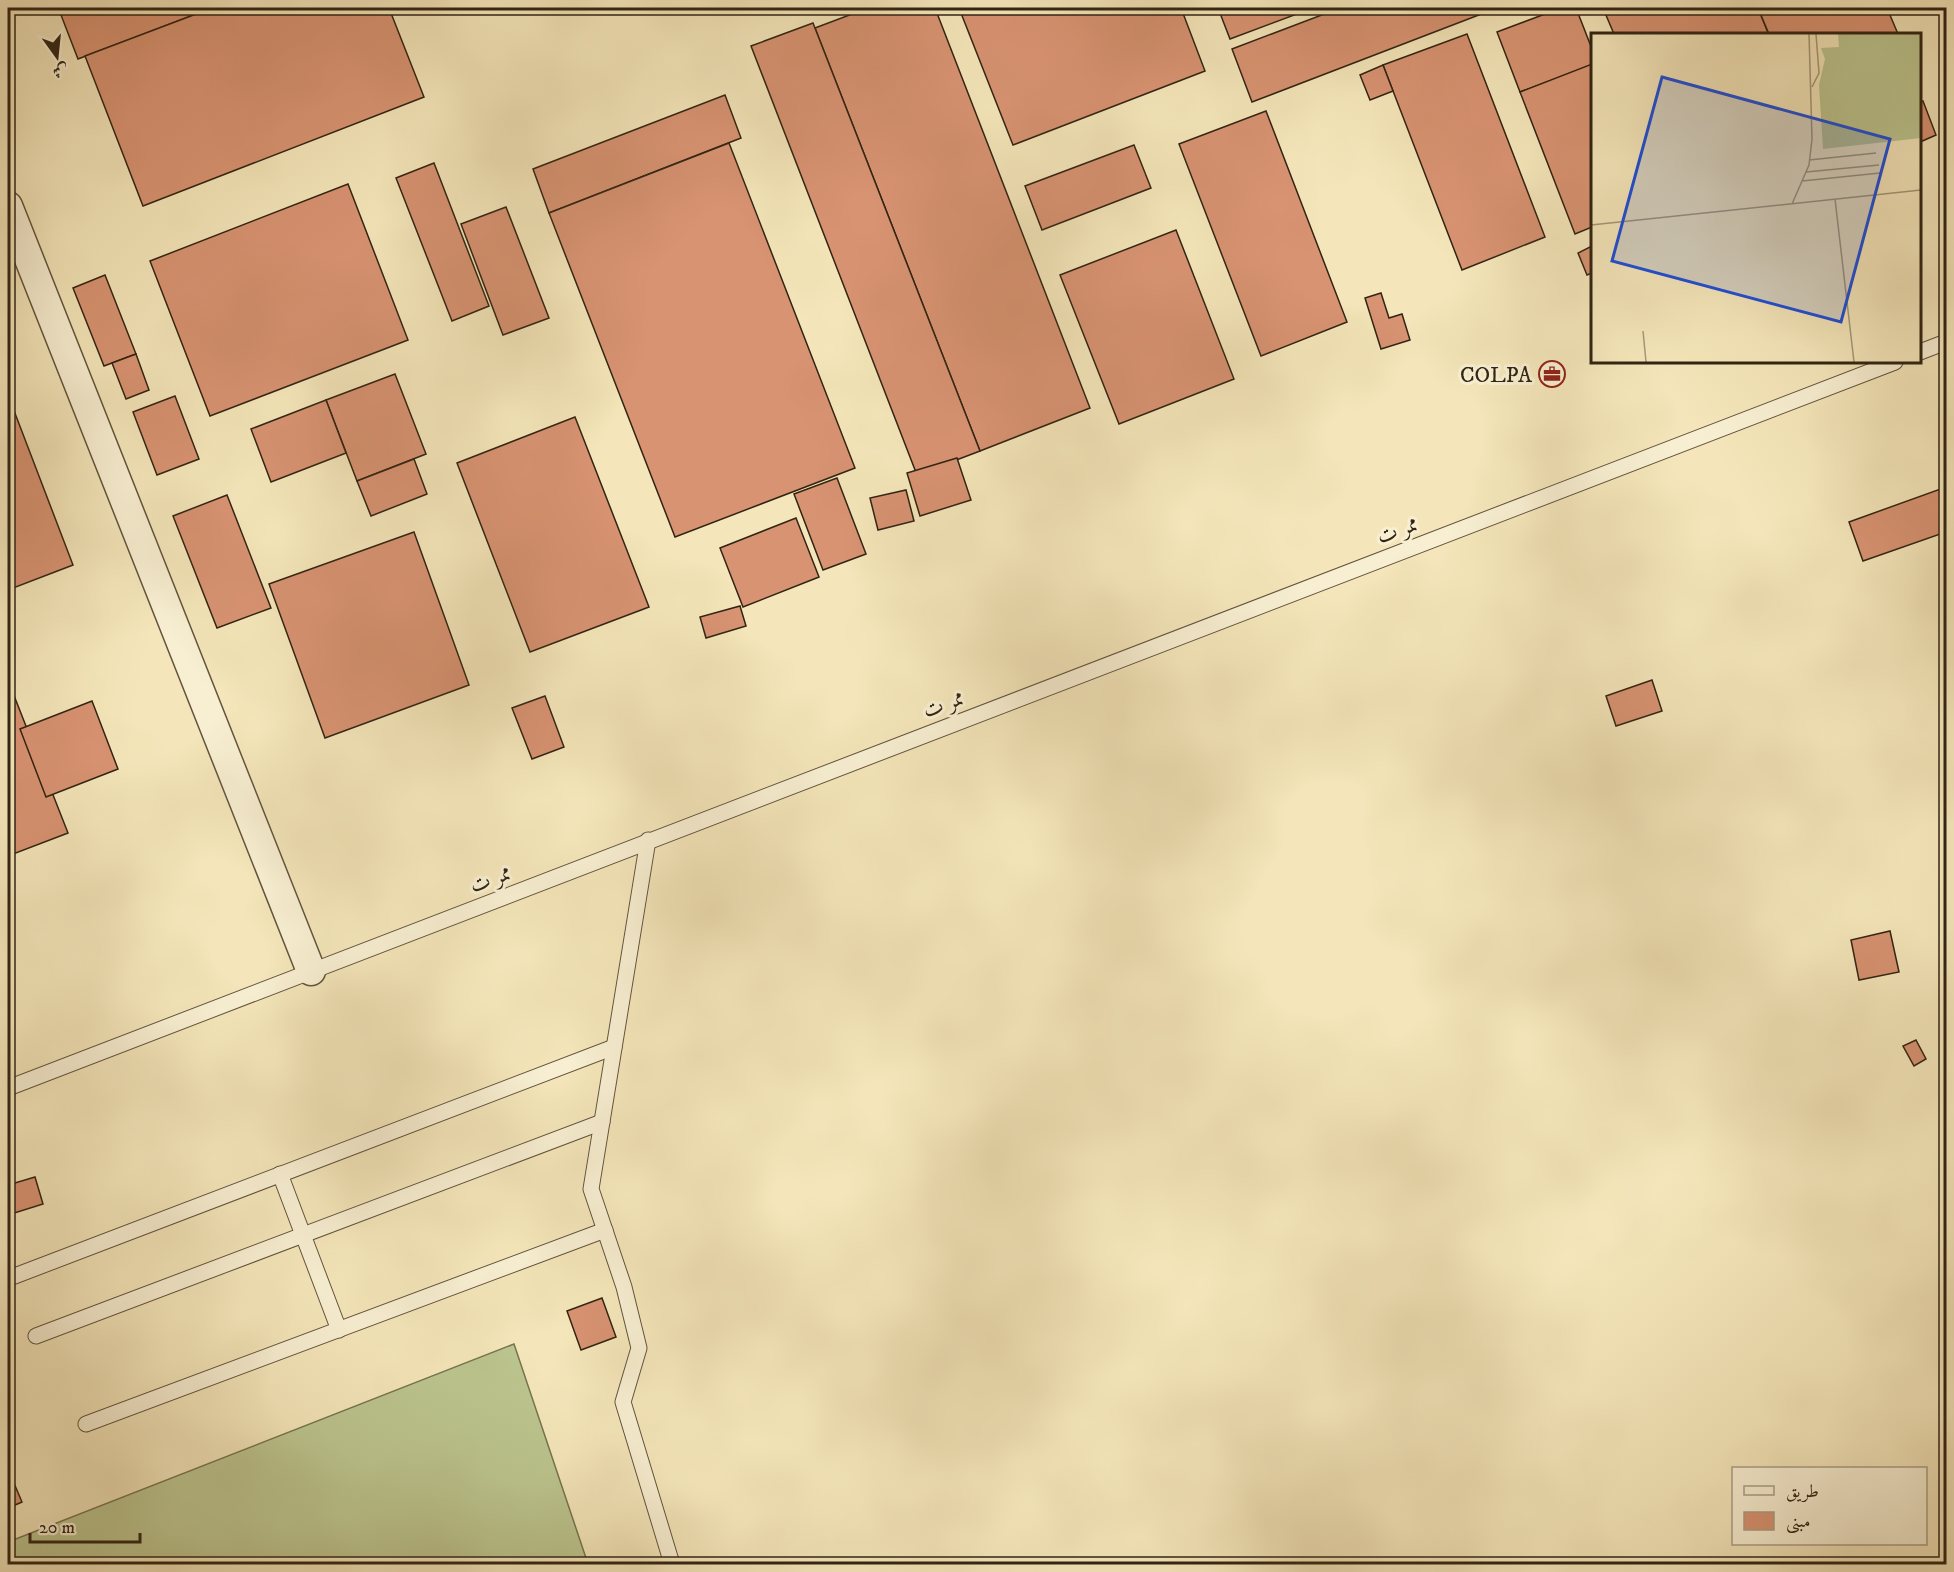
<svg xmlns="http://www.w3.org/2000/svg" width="1954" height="1572" font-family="'IM FELL DW Pica',Amiri,serif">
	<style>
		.grass { fill: #bcc58f; stroke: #767451; stroke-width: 1.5 }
		.building { fill: #d89372; stroke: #312413; stroke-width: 1.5 }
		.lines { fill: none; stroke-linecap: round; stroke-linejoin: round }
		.lane-casing { stroke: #62543d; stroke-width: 17 }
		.street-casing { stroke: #62543d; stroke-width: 31 }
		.lane { stroke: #f8efd2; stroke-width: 15 }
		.street { stroke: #f8efd2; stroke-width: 28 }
		.labels { text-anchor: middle; stroke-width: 6; stroke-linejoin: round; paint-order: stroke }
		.poi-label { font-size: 22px; fill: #312413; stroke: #f8efd2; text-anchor: end }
		.street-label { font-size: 22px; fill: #312413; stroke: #f8efd2 }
		.inset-road { fill: none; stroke: #a69877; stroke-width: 1.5 }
		.view { fill: #1d4ed8; fill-opacity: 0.15; stroke: #1d4ed8; stroke-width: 3 }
		.inset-edge { fill: none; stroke: #312413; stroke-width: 3 }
	</style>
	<rect width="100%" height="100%" fill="#f4e6ba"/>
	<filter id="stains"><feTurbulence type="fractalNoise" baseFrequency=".00333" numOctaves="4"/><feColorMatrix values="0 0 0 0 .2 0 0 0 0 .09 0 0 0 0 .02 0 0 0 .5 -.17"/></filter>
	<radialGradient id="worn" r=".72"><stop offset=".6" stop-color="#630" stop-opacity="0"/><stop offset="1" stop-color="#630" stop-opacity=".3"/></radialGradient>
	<path class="grass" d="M514,1344L588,1564H8V1542Z"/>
	<g class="building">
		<path d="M58,8H79L61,15Z"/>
		<path d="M79,8H212L78,59L61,15Z"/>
		<path d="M212,8H389L424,97L143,206L85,56Z"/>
		<path d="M868,8H935L1090,408L980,451L815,28Z"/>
		<path d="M959,8H1181L1205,71L1013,145Z"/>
		<path d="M1218,8H1313L1230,39Z"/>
		<path d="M1340,8H1497L1252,102L1232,49Z"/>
		<path d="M1561,8H1576L1592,49V65L1520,92L1497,32Z"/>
		<path d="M1603,8H1758L1768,33L1763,34H1614Z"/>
		<path d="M1758,8H1887L1898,34H1769Z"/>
		<path d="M813,23L980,451L917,475L751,46Z"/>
		<path d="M1467,34L1545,237L1462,270L1383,65Z"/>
		<path d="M1592,64V227L1575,234L1520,92Z"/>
		<path d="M1383,65L1393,91L1370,100L1360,75Z"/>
		<path d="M725,95L741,138L549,213L533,169Z"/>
		<path d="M1923,101L1936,135L1920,142V102Z"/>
		<path d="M1266,111L1347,322L1261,356L1179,144Z"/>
		<path d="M729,143L855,468L675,537L549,213Z"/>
		<path d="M1134,145L1151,188L1042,230L1025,186Z"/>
		<path d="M434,163L489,306L452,321L396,178Z"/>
		<path d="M348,184L408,340L210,416L150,261Z"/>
		<path d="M506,207L549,318L503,335L461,224Z"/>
		<path d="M1176,230L1234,379L1119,424L1060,275Z"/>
		<path d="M1592,246V273L1587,275L1578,253Z"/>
		<path d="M105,275L136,354L104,366L73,288Z"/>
		<path d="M1381,293L1389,318L1402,314L1410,340L1381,349L1365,298Z"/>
		<path d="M136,354L149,390L126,399L112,363Z"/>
		<path d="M395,374L426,454L357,481L326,400Z"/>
		<path d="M8,395L73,565L8,590Z"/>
		<path d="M175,396L199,459L157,475L133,412Z"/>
		<path d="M326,400L346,453L271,482L251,429Z"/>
		<path d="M575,417L649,607L530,652L457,463Z"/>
		<path d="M957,458L971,500L920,516L907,473Z"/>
		<path d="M414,459L427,494L371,516L357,481Z"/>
		<path d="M837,478L866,554L823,570L794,494Z"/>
		<path d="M1946,487V532L1863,561L1849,522Z"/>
		<path d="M906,490L914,521L878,530L870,498Z"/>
		<path d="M227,495L271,608L217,628L173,516Z"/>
		<path d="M796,518L819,577L743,607L720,548Z"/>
		<path d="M414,532L469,685L325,738L269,584Z"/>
		<path d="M740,606L746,626L706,638L700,617Z"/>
		<path d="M1652,680L1662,711L1616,726L1606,696Z"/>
		<path d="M13,693L68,833L8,856V695Z"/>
		<path d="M545,696L564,747L532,759L512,708Z"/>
		<path d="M92,701L118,769L46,797L20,729Z"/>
		<path d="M1890,931L1899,972L1859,980L1851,940Z"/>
		<path d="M1916,1040L1926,1059L1914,1066L1903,1046Z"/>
		<path d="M35,1177L43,1204L8,1215V1185Z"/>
		<path d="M602,1298L616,1337L581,1350L567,1311Z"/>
		<path d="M8,1469L22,1502L8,1508Z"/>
	</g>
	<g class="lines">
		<defs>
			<g id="lane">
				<path d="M1920,352L1946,342"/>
				<path d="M648,840L591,1189L624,1287L639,1348L623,1402L672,1564"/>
				<path d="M8,1088L1895,362"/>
				<path d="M280,1174L339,1330"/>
				<path d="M12,1277L614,1047"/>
				<path d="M36,1336L602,1122"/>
				<path d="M86,1424L605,1230"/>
			</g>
			<path id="street" d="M8,206L311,971"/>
		</defs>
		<use href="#lane" class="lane-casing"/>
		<use href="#street" class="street-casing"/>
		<use href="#lane" class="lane"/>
		<use href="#street" class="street"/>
	</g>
	<defs>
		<symbol id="office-ring" viewBox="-11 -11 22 22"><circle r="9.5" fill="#f8efd2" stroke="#8f2418" stroke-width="1.5"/><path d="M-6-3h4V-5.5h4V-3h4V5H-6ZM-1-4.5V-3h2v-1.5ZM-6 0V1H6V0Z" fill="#8f2418"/></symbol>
	</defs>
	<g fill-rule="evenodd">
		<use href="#office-ring" x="1537" y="359" width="30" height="30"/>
	</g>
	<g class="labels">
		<g class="poi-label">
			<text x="1532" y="382">COLPA</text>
		</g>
		<g class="street-label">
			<text transform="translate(1397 529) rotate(-21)" y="8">ممر ت</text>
			<text transform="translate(943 703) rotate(-21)" y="8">ممر ت</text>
			<text transform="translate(490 878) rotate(-21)" y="8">ممر ت</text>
		</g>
	</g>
	<g transform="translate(1591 33)">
		<rect width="330" height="330" fill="#f4e6ba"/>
		<path d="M247,1H330V105L232,116L228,52L234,26L230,15L248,14Z" fill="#bcc58f"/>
		<path class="inset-road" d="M221,54L228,40L225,1M218,127L285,120M215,139L288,132M211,148L289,140M244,166L263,329M201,171L218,132L221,106L218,1M0,192L330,157M52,298L55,329"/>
		<path class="view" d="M71,44L299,106L250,289L21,228Z"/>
		<rect width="330" height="330" class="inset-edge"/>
	</g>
	<rect width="1954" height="1572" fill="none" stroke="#f4e6ba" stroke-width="30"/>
	<rect x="9" y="9" width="1936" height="1554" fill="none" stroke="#312413" stroke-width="3"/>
	<rect x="15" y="15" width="1924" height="1542" fill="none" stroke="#312413" stroke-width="1.5"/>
	<rect x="1732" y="1467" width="195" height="78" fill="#f8efd2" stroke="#a89e86" stroke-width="1.5"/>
	<rect x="1744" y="1486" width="30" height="9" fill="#f8efd2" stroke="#a89e86" stroke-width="1.5"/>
	<text x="1786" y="1497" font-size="18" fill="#312413">طريق</text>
	<rect x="1744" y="1512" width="30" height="18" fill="#d89372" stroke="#a89e86" stroke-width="1.5"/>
	<text x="1786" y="1527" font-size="18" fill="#312413">مبنى</text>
	<g transform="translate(57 57) rotate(165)" stroke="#f8efd2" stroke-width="4.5" paint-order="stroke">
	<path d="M0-4.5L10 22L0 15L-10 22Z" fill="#312413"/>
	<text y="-9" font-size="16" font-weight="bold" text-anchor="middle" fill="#312413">ش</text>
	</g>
	<path d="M30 1533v9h110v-9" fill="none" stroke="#312413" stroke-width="3"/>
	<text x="39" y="1533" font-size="18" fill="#312413" stroke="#f8efd2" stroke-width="4.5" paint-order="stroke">20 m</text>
	<rect width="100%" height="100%" filter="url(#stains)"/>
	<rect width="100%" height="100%" fill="url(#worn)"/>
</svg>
